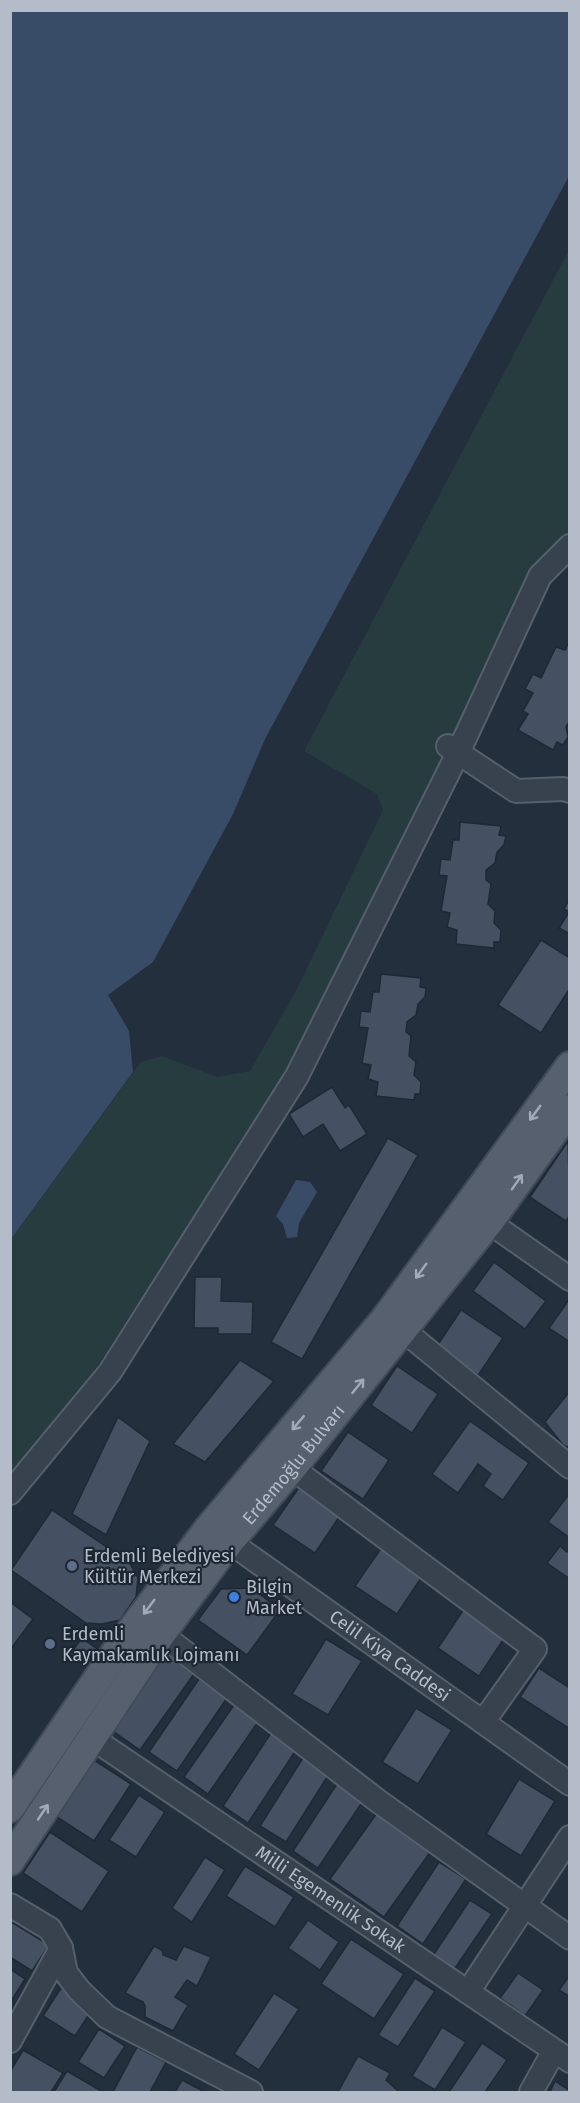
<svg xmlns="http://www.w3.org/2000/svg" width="580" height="2103" font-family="'Fira Sans',sans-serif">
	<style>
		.green { fill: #263c3f }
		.water { fill: #394c67 }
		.building { fill: #455162; stroke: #1f2835; stroke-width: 1.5 }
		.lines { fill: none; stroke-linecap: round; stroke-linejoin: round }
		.minor-casing { stroke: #565f6c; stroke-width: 26 }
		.major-casing { stroke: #414a57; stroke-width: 32 }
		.minor { stroke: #38414e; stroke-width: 22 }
		.major { stroke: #56606e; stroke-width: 28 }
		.oneway { stroke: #a1aab7 }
		.service-dot { fill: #5c6f8a; stroke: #1d2633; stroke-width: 2 }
		.shop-dot { fill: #3f7fe0; stroke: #1d2633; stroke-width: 2 }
		.labels { text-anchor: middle; stroke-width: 4.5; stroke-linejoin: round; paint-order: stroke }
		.street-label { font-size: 18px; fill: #b4bcc9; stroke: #1d2633 }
		.poi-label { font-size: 18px; fill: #b4bcc9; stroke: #1d2633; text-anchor: start }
	</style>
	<rect width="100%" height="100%" fill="#242f3e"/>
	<path class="green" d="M569,250V537L457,739L288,1077L238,1147L95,1370L11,1480V1239L141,1062L162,1056L217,1077L250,1071L296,991L383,810L377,794L304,751Z"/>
	<g class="water">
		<path d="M11,10L569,11V176L265,739L233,814L153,962L108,995L129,1031L133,1072L11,1239Z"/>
		<path d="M296,1180L310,1182L317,1192L299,1223L297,1237L287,1238L283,1224L276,1216Z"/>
	</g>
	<g class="building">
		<path d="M570,640V720L566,727L568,737L563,745L557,742L553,750L518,730L528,714L523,711L533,693L525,689L533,674L541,678L556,647L565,650Z"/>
		<path d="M460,822L501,826L499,835L506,836L504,845L497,852L495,863L486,870V880L491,884L488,904L495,911L494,923L501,930L500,942H494V948L456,944L457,930L447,927L450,913L441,911L447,876L439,875L441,859L450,860L453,840H459Z"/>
		<path d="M570,898V934L559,928L569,912L564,909Z"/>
		<path d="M541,940L570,958V988L541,1033L498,1005Z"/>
		<path d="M381,974L421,978L420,987L426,988L425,997L418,1004L416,1015L407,1022L406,1032L411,1036L409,1056L416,1062L414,1075L421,1082L420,1094H415L414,1100L376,1096L378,1082L368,1079L371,1065L362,1063L368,1028L359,1027L361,1011L370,1012L373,992H379Z"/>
		<path d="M332,1087L345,1108L349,1105L367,1134L340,1151L323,1124L303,1137L289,1114Z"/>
		<path d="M388,1138L418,1155L302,1359L271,1342Z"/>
		<path d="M568,1141L570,1215L566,1221L530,1197Z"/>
		<path d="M494,1262L546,1301L525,1329L473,1291Z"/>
		<path d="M195,1277H222L221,1301L253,1302L252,1334H218V1328H194Z"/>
		<path d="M568,1301L570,1303V1342L549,1328Z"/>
		<path d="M461,1310L503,1338L477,1377L435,1349Z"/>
		<path d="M240,1360L274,1381L205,1462L173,1444Z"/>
		<path d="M397,1366L438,1394L412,1433L371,1405Z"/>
		<path d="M570,1391V1448L563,1445L545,1422Z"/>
		<path d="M118,1417L150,1441L106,1535L72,1514Z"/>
		<path d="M470,1421L529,1463L503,1500L483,1486L491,1474L478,1464L458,1493L432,1474Z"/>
		<path d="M348,1432L389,1460L363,1499L321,1471Z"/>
		<path d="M300,1486L341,1514L315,1553L273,1525Z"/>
		<path d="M569,1494L570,1495V1538L548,1522Z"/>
		<path d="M52,1510L129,1562L138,1578L136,1597L120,1620L102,1624L86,1623L11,1570Z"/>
		<path d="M560,1546L567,1552L570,1549V1579L547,1563Z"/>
		<path d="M382,1547L423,1575L397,1614L355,1586Z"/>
		<path d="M252,1588L280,1610L247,1655L198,1620L221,1589Z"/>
		<path d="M10,1602L33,1619L10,1650Z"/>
		<path d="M464,1609L505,1637L479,1676L438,1648Z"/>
		<path d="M82,1638L97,1649L85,1665L70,1654Z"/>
		<path d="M326,1639L362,1661L328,1715L292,1694Z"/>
		<path d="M161,1650L194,1674L140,1750L107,1727Z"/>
		<path d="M539,1668L568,1687L570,1684V1729L520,1697Z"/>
		<path d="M199,1679L227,1698L177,1771L149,1752Z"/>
		<path d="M234,1705L258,1722L208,1794L184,1777Z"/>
		<path d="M416,1708L452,1730L418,1784L382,1762Z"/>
		<path d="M271,1733L296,1750L248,1823L223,1806Z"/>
		<path d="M303,1758L329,1774L286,1842L260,1826Z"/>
		<path d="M94,1760L131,1784L94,1841L57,1817Z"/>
		<path d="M519,1779L555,1801L521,1856L486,1834Z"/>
		<path d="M337,1784L363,1801L318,1868L293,1851Z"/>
		<path d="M139,1795L165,1812L136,1857L109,1840Z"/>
		<path d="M377,1813L431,1851L384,1917L330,1879Z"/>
		<path d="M50,1832L109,1871L82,1912L23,1873Z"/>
		<path d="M205,1857L225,1870L192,1922L172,1908Z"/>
		<path d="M439,1862L466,1879L423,1944L397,1926Z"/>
		<path d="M245,1866L294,1897L275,1927L226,1896Z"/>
		<path d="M470,1900L492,1914L451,1974L430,1960Z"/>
		<path d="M308,1920L339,1942L320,1970L288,1948Z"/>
		<path d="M10,1921L49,1945L32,1971L10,1957Z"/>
		<path d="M351,1939L404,1974L374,2019L321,1984Z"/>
		<path d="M154,1946L162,1950L163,1955L176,1960L184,1946L211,1957L197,1986L187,1980L175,1997L188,2005L173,2031L145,2017V2006L143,2002L125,1993Z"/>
		<path d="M10,1969L25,1979L10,2003Z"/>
		<path d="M518,1973L543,1990L525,2016L500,1998Z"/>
		<path d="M570,1975V1997L559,1990Z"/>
		<path d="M415,1978L435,1991L398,2047L378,2035Z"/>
		<path d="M61,1988L93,2008L75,2036L43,2016Z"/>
		<path d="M274,1993L299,2009L259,2070L234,2054Z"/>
		<path d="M442,2027L466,2042L435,2090L412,2076Z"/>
		<path d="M99,2029L125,2046L104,2078L78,2062Z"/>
		<path d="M482,2043L507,2060L485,2092H449Z"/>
		<path d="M137,2047L166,2062L150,2092H113Z"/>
		<path d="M23,2050L63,2073L51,2092H10V2072Z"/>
		<path d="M358,2056L390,2073L386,2080L399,2092H338Z"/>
		<path d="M67,2071L103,2092H54Z"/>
		<path d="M182,2080L205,2092H175Z"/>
		<path d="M555,2081L570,2091V2092H550Z"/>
	</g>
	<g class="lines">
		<defs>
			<g id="minor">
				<path d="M448,746L516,791L563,789L570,791"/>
				<path d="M489,1222L570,1279"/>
				<path d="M403,1330L570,1467"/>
				<path d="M292,1468L535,1649L483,1722"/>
				<path d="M10,1493L110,1372L297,1076L458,753L540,576L570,546"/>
				<path id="s1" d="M217,1533L570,1784"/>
				<path d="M161,1634L378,1801L570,1938"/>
				<path id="s2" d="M92,1738L570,2061"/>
				<path d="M10,1905L50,1929L61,1948L66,1973L79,1990L107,2017L251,2092"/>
				<path d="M468,1992L570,1837"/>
				<path d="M10,2041L61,1948"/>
				<path d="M531,2092L554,2051"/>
			</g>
			<g id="major">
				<path d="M10,1808L124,1640L209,1528L386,1318L570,1066"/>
				<path id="s3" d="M10,1861L161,1634L230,1541L292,1468L489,1222L570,1109"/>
			</g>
		</defs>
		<use href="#minor" class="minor-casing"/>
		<use href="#major" class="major-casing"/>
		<use href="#minor" class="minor"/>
		<use href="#major" class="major"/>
	</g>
	<defs><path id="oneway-shaft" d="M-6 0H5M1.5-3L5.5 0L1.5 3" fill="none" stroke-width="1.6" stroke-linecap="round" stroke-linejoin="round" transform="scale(1.5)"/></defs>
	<g class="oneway">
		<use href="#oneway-shaft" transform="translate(535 1113) rotate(126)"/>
		<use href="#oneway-shaft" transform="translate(517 1182) rotate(-55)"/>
		<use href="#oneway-shaft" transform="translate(421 1271) rotate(126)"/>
		<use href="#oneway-shaft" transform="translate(358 1386) rotate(-51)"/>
		<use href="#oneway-shaft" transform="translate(298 1423) rotate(130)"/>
		<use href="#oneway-shaft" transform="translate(149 1607) rotate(127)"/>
		<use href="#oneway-shaft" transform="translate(43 1812) rotate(-56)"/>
	</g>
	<g class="service-dot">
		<circle cx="72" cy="1566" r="6"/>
		<circle cx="50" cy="1644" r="6"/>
	</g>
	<circle class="shop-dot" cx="234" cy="1597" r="6"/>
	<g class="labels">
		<g class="street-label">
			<text dy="6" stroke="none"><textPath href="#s3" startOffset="488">Erdemoğlu Bulvarı</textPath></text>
			<text dy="6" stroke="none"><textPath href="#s1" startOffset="212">Celil Kiya Caddesi</textPath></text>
			<text dy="6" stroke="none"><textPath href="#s2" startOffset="288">Milli Egemenlik Sokak</textPath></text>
		</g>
		<g class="poi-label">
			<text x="84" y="1562">Erdemli Belediyesi<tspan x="84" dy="21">Kültür Merkezi</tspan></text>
			<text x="246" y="1593">Bilgin<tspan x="246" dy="21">Market</tspan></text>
			<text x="62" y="1640">Erdemli<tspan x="62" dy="21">Kaymakamlık Lojmanı</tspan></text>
		</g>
	</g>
	<rect width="580" height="2103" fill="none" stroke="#b4bcc9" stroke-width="24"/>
</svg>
